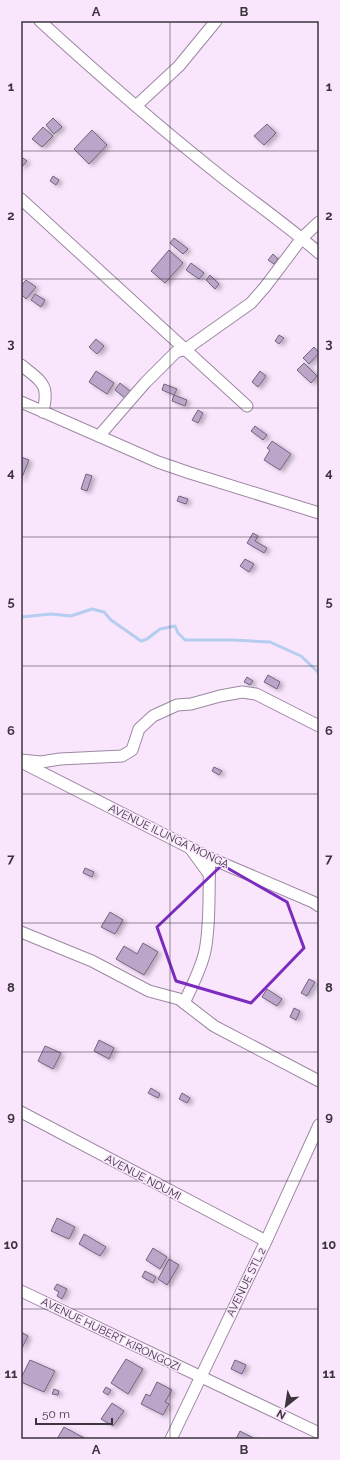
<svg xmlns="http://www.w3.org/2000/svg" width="340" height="1460" font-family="Raleway,sans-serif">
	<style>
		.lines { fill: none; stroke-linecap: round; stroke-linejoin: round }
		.stream { stroke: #b4cdf0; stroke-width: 3 }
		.building { fill: #bba6ca; stroke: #72637d; filter: url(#shadow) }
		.minor-casing { stroke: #9d88a2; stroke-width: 13 }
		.minor { stroke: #fff; stroke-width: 11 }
		.marked { fill: none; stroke: #7b2cbf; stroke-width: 3; stroke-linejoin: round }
		.grid { fill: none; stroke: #3d343e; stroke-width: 1; stroke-opacity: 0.55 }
		.labels { text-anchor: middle; stroke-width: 3; stroke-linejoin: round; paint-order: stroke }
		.street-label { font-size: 11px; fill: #3d343e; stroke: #f9e6fd }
		.neatline { fill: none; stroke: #3d343e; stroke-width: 1.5 }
		.grid-label { font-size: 13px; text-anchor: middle; font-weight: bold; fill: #3d343e }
	</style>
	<defs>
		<filter id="shadow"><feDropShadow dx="3.5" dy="2" stdDeviation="2" flood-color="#0004"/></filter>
	</defs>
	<rect width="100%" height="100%" fill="#f9e6fd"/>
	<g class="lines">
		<path class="stream" d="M21,617L51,614L71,616L92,609L104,612L111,620L141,641L147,639L160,629L175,626L178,633L185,640H233L270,642L301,656L319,673"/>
	</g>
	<g class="building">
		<path d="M53,118L62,127L54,134L46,125Z"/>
		<path d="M267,124L276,133L264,145L254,136Z"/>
		<path d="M43,127L53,136L42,147L32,139Z"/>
		<path d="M92,130L107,145L89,164L74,149Z"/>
		<path d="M23,158L27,161L21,168V160Z"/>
		<path d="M53,176L59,180L56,185L50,181Z"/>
		<path d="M174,238L188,249L183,254L170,243Z"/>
		<path d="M169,250L183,263L165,283L151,271Z"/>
		<path d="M273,254L278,259L274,264L268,260Z"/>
		<path d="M191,263L204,273L199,279L186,270Z"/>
		<path d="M210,275L219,284L215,289L206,280Z"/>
		<path d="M26,280L36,287L26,299L21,294V286Z"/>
		<path d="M35,294L45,300L41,307L31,300Z"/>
		<path d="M279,335L284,338L279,344L275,341Z"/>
		<path d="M96,339L104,346L97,354L89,347Z"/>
		<path d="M314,347L319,353L309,364L303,358Z"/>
		<path d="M304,363L317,376L311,383L297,370Z"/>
		<path d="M96,371L114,383L107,394L89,382Z"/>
		<path d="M260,371L266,376L258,387L252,382Z"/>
		<path d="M120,383L130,391L125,398L115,390Z"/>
		<path d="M164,384L177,389L174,395L162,390Z"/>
		<path d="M174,395L187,400L185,406L172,401Z"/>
		<path d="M198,410L203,413L198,423L192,420Z"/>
		<path d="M255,426L267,435L263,440L251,431Z"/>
		<path d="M272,441L291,454L280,470L264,460L270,450L267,448Z"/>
		<path d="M21,457L29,460L21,480Z"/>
		<path d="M86,474L92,476L87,491L81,489Z"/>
		<path d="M179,496L188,499L186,504L177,501Z"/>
		<path d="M253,533L258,536L255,541L267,548L264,553L247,543Z"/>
		<path d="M245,559L254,564L249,572L240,566Z"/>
		<path d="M268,675L280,682L277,689L264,682Z"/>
		<path d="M247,677L253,681L250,685L244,682Z"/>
		<path d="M214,767L222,771L219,775L212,771Z"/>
		<path d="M85,868L94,872L92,877L83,873Z"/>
		<path d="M110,912L123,920L115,934L101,927Z"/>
		<path d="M143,943L158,952L144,975L116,959L124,946L137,954Z"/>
		<path d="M309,979L315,982L307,996L301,993Z"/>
		<path d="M267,989L282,999L277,1006L262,997Z"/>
		<path d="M294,1008L300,1011L296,1020L290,1017Z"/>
		<path d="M99,1040L114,1048L109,1059L94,1051Z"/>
		<path d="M45,1046L61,1053L53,1069L38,1061Z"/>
		<path d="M151,1088L160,1094L158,1098L148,1093Z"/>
		<path d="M182,1093L190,1098L187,1103L179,1099Z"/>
		<path d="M57,1218L75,1227L69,1239L51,1231Z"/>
		<path d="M84,1234L106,1247L100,1256L79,1244Z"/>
		<path d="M153,1248L167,1257L160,1269L146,1260Z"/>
		<path d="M169,1259L179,1265L167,1285L158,1279Z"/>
		<path d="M145,1271L156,1277L153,1283L142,1277Z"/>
		<path d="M57,1284L67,1289L62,1299L57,1296L59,1292L54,1289Z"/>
		<path d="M21,1332L28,1336L21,1350Z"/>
		<path d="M126,1359L143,1369L128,1394L111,1383Z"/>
		<path d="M30,1360L55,1371L44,1392L21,1382V1378Z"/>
		<path d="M235,1360L246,1365L242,1374L231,1369Z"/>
		<path d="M157,1382L172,1390L165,1402L169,1404L163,1415L141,1404L146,1394L150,1396Z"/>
		<path d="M106,1387L111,1390L108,1395L103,1392Z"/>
		<path d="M54,1389L59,1391L58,1395L52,1394Z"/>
		<path d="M112,1403L124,1411L113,1426L101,1419Z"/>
		<path d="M64,1427L86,1439H57Z"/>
		<path d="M240,1431L255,1439H236Z"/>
	</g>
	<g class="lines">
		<defs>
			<g id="minor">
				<path d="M40,21C99,75 160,128 223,178C255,203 288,226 319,253"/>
				<path d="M136,106L179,66L216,21"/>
				<path d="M21,199L247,406"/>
				<path d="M21,365C29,372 45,381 45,393C46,399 44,406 43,412"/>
				<path d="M21,402L158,462L190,473L319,513"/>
				<path d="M99,436L145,383L176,352L186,349L251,303L265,287L302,238L319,222"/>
				<path d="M21,760L41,762L60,759L122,756L132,750L139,729L153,716L177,705L191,704L220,696L242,692L256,694L319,726"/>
				<path d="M23,763L210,858L313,902L319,906"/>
				<path d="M190,848L209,874"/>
				<path d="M21,932L92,961L149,991L179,999L214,1026L319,1081"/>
				<path d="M184,1003C192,986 201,969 205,951C211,920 208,889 210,858"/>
				<path d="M21,1112L266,1241"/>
				<path d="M21,1291L319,1433"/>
				<path d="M171,1439L266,1241L319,1125"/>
			</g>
		</defs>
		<use href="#minor" class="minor-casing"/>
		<use href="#minor" class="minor"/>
	</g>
	<path class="marked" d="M222,865L287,902L304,948L251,1003L176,981L157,927Z"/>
	<path class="grid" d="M170,21V1439M21,151H319M21,279H319M21,408H319M21,537H319M21,666H319M21,794H319M21,923H319M21,1052H319M21,1181H319M21,1309H319"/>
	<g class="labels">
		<g class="street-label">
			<text transform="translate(169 836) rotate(26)" y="4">AVENUE ILUNGA MONGA</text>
			<text transform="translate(143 1177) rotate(28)" y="4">AVENUE NDUMI</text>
			<text transform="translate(246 1282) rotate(-64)" y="4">AVENUE STL 2</text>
			<text transform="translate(111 1334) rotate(26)" y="4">AVENUE HUBERT KIRONGOZI</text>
		</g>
	</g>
	<rect width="340" height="1460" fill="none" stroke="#f9e6fd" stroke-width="44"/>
	<g transform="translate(286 1406) rotate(210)" stroke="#f9e6fd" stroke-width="3" paint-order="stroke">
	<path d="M0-3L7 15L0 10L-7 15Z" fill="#3d343e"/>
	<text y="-6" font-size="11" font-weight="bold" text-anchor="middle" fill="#3d343e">N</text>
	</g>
	<path d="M36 1418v6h76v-6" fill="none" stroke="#3d343e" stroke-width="2"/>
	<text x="42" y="1418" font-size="12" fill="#3d343e" stroke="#f9e6fd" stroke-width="3" paint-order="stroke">50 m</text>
	<rect x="22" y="22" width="296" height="1416" class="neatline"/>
	<g class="grid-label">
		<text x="96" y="16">A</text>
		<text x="244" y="16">B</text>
		<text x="11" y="91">1</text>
		<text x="329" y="91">1</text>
		<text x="11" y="220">2</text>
		<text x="329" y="220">2</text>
		<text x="11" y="348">3</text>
		<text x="329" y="348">3</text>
		<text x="11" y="477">4</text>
		<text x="329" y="477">4</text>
		<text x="11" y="606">5</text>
		<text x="329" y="606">5</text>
		<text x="11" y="735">6</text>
		<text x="329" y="735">6</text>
		<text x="11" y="863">7</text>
		<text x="329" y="863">7</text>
		<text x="11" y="992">8</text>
		<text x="329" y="992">8</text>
		<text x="11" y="1121">9</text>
		<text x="329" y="1121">9</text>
		<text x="11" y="1249">10</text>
		<text x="329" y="1249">10</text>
		<text x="11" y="1378">11</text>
		<text x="329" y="1378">11</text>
		<text x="96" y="1454">A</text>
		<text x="244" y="1454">B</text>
	</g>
</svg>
